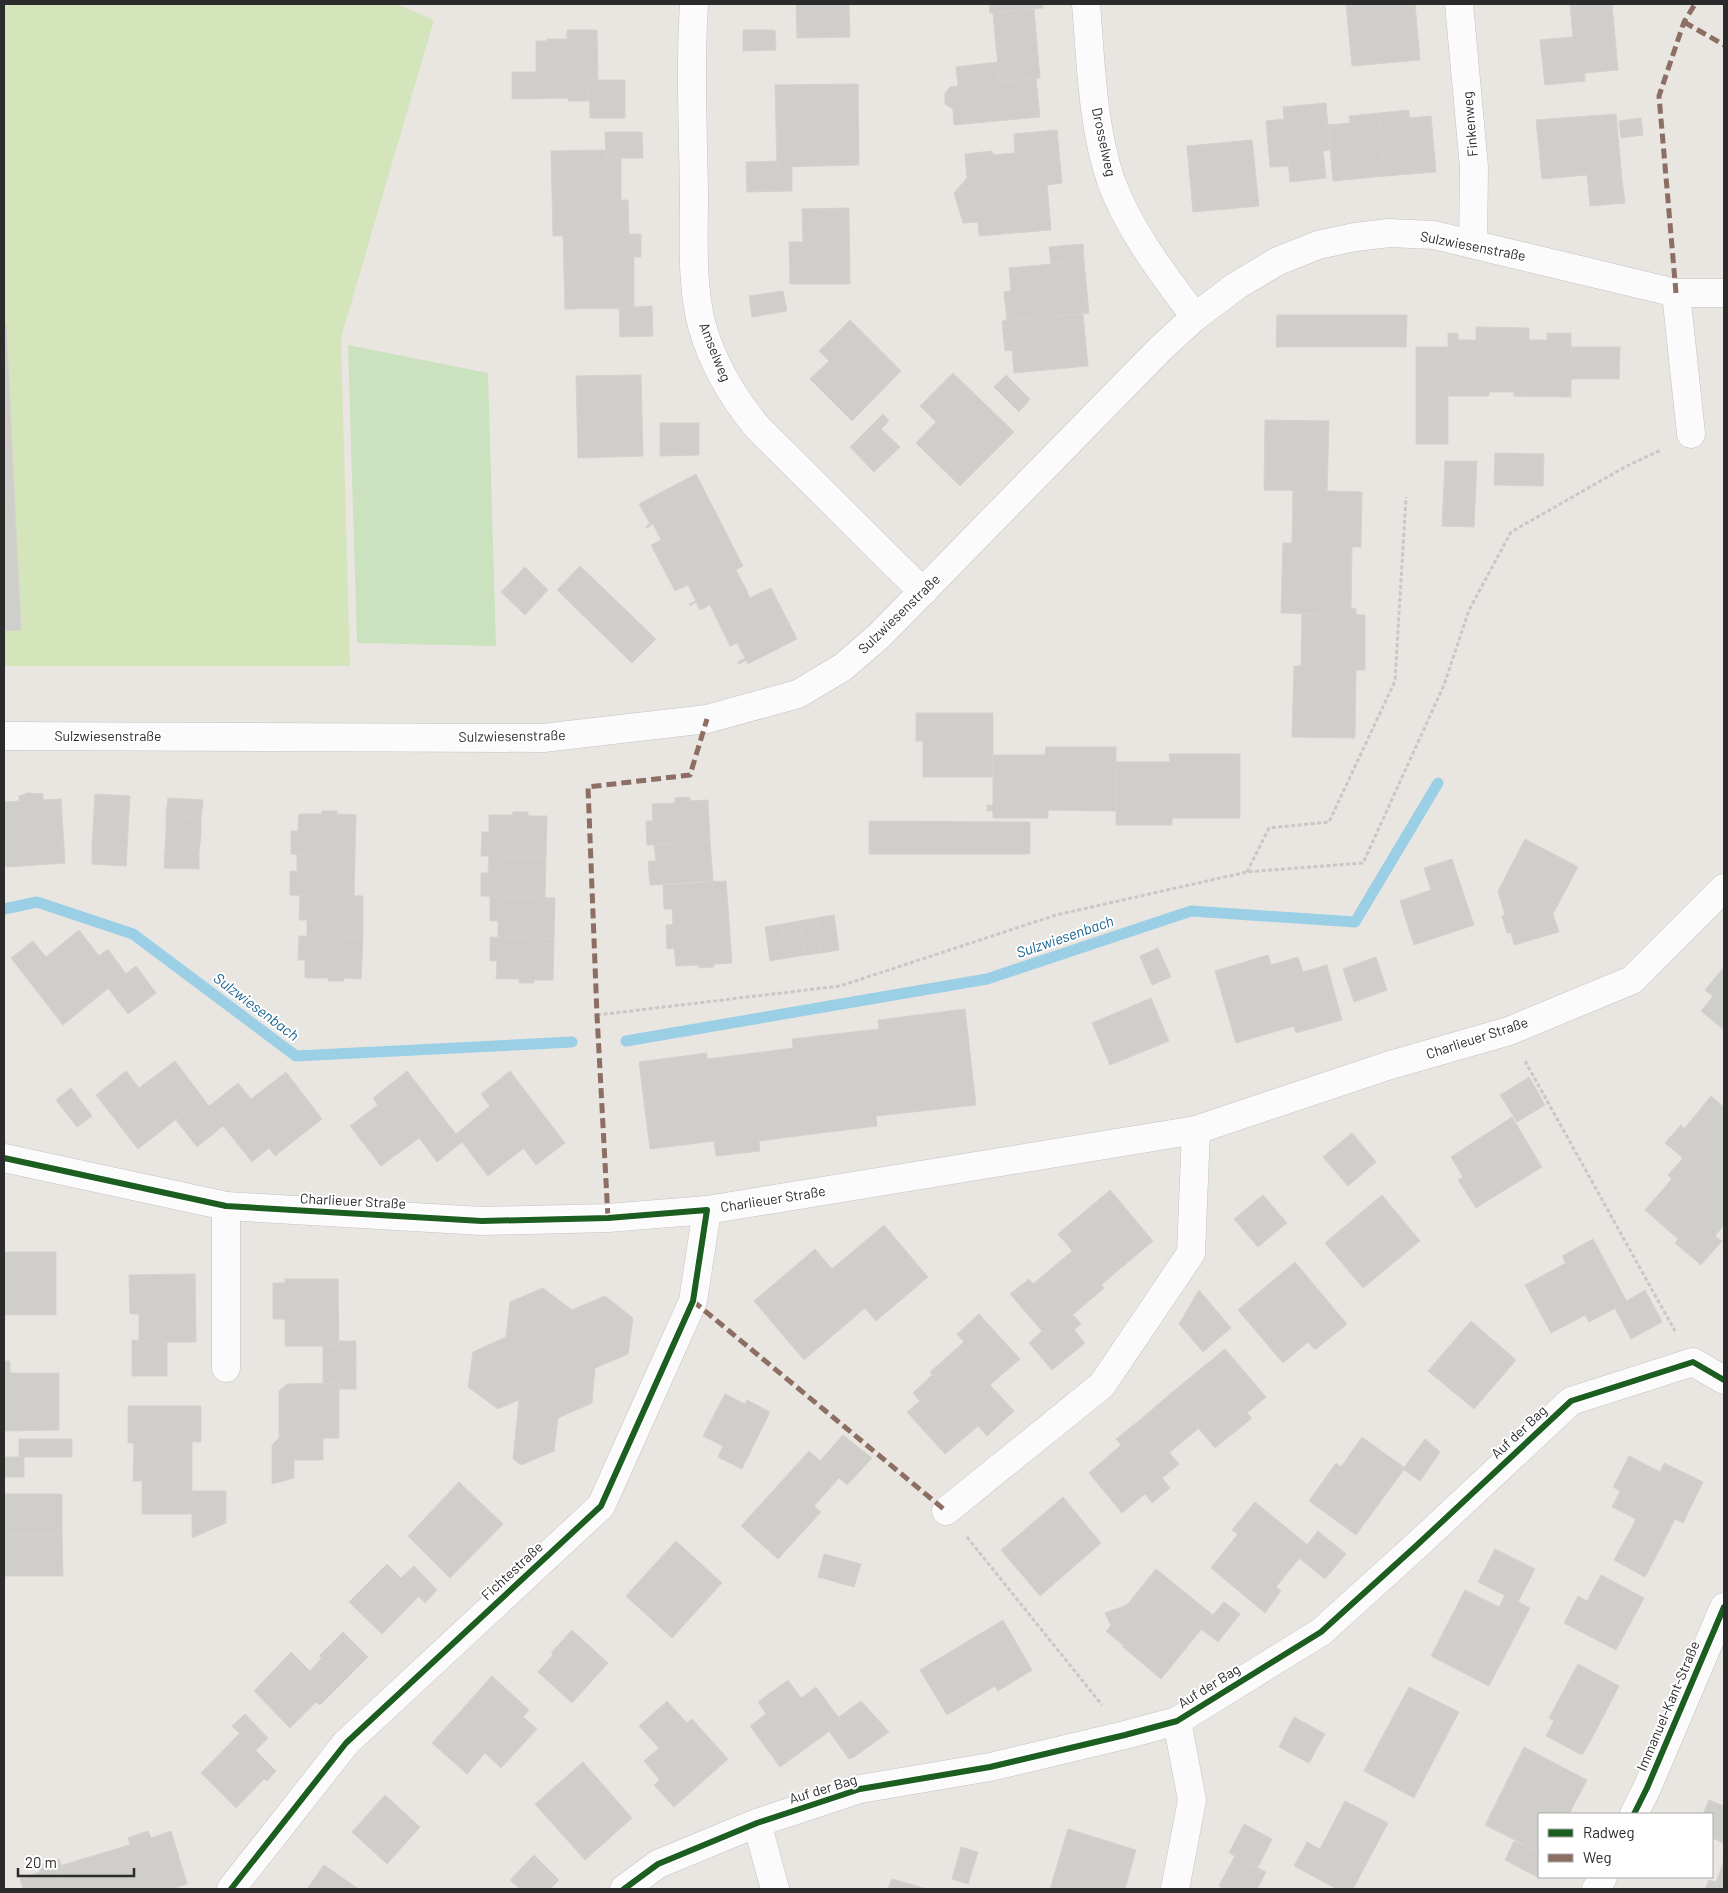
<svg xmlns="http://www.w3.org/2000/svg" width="1728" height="1893" font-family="Barlow,sans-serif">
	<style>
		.green { fill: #cbe2be }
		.pitch { fill: #d4e5bc }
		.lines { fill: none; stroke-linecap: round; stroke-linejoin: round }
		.stream { stroke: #9bcfe5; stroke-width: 11 }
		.building { fill: #d0cecb; stroke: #d4d2ce }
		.minor-casing { stroke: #c3c2c2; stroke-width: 29 }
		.path { stroke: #c8c8c7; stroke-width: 3; stroke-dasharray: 4 2.5; stroke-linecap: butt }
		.minor { stroke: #fcfbfb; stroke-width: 28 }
		.quiet { stroke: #8d6e63; stroke-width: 5; stroke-dasharray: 10 5; stroke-linecap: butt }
		.cycleway-casing { stroke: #fff; stroke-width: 9 }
		.cycleway { stroke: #1b5e20; stroke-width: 6 }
		.labels { text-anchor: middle; stroke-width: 4; stroke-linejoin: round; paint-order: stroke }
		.street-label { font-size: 14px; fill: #2b2b2b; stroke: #fff }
		.water-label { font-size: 15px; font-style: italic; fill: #186493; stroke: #fff }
	</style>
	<rect width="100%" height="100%" fill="#e9e6e2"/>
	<path class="green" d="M348,345L488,373L496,646L357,643Z"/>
	<path class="pitch" d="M4,4H397L434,20L341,338L350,666H4Z"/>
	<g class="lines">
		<g class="stream">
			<path d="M4,909L37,902L133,934L296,1056L572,1042"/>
			<path d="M626,1041L987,979L1191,911L1355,922L1438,783"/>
		</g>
	</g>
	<g class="building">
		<path d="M796,4H849L850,37L797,38Z"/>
		<path d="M989,4H1043V8L990,13Z"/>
		<path d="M1346,4H1415L1420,60L1352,66Z"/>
		<path d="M1570,4H1612L1618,70L1585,73V81L1545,85L1540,40L1573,37Z"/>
		<path d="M1034,9L1037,44L996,47L993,13Z"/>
		<path d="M567,30H597L598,80H589V101H568V98L512,99V72H536V41H547V39H567Z"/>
		<path d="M743,30H775L776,50L743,51Z"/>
		<path d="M1037,44L1040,78L1000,82L996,47Z"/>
		<path d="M998,62L1000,82L1036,78L1040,117L954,125L953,109L945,104V93L950,87L958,86L956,67Z"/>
		<path d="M589,80H625V118H590Z"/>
		<path d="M858,84L859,165L777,167L775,85Z"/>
		<path d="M1326,103L1330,150L1323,151L1326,178L1290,182L1283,107Z"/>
		<path d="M1409,110V118L1431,116L1436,172L1385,176L1379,113Z"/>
		<path d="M1379,113L1385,176L1333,181L1328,125L1350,123L1349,116Z"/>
		<path d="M1616,114L1622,180L1588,183L1587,175L1542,179L1536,120Z"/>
		<path d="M1641,118L1643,135L1621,138L1619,121Z"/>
		<path d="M1284,119L1289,166L1270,167L1266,121Z"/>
		<path d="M1057,130L1062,183L1047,185L1051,230L979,236L978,222L963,223L954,193L967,178L965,154L992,151L993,155L1015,153L1014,134Z"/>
		<path d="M605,132H642L643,158H606Z"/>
		<path d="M1252,140L1259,206L1193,212L1187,146Z"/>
		<path d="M606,150V158H621V200H628L629,234L553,236L551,151Z"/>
		<path d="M777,161V167L792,166V191L747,192L746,162Z"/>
		<path d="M1622,180L1625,203L1590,206L1588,183Z"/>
		<path d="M849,208L850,284H790L789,242H803L802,209Z"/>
		<path d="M641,234V257H634V308L565,309L563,235Z"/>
		<path d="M1083,244L1084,261L1051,264L1049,247Z"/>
		<path d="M1084,261L1089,313L1007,321L1004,292L1011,291L1009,268Z"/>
		<path d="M783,291L787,311L752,317L749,296Z"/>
		<path d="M652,306L653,336L620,337L619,308Z"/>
		<path d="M1083,314L1088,366L1014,373L1012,350L1005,351L1002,321Z"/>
		<path d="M1277,315H1407L1406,347H1276Z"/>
		<path d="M850,320L901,371L852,421L810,379L829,361L819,351Z"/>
		<path d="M4,323H6L21,630L4,631Z"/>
		<path d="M1476,327L1529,328V340H1547V333H1571V397L1514,396V392H1489V396H1448V333H1458V340H1476Z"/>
		<rect x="1416" y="347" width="32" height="97"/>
		<path d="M1571,347H1620L1619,379H1571Z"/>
		<path d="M953,373L1014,432L960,486L916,443L936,422L920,406Z"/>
		<path d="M641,375L643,456L578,458L576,376Z"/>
		<path d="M1006,375L1030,399L1019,412L994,387Z"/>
		<path d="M883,414L889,421L881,429L900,447L874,472L850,447Z"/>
		<path d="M1265,420L1329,421L1327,491L1264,490Z"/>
		<path d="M660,423H699V455L660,456Z"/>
		<path d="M1495,453L1544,454L1543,486L1494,485Z"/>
		<path d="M1445,461H1477L1474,527L1442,526Z"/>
		<path d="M696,474L743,566L736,570L745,587L700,610L696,602L690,606L689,604L696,601L688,585L675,591L651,545L661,540L653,524L647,528L646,526L650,524L639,504Z"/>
		<path d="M1293,490L1362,492L1361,547H1352L1351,608L1356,609V615L1281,613L1283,543H1292Z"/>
		<path d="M580,566L656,639L632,663L557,590Z"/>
		<path d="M525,567L548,590L525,615L501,592Z"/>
		<path d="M745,587L750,598L771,588L797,639L748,664L746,660L739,664L738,662L745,658L737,643L730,646L710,605Z"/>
		<path d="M1302,614L1365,615V670H1356L1355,738L1292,737L1294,666H1301Z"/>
		<path d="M916,713H993V777H923V741H916Z"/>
		<path d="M1046,747H1116V811L1048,810V818H993V811H987V805H993V755H1045Z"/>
		<path d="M1169,754H1240V818H1172V825H1116V762H1170Z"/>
		<path d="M28,793L43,794V800L61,799L65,863L6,867L4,802L19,801V796Z"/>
		<path d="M95,794L130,796L129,813L94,812Z"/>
		<path d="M690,797V801L708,800L710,841L647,845L646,821H653L652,804L675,803V798Z"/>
		<path d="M168,798L203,800L201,818L166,815Z"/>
		<path d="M322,811H337V814L356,815L355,856L291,854V831H298L299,814H322Z"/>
		<path d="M94,812L129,813L128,830L93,829Z"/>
		<path d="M513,812H528V816H547L546,857L481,856L482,832H489V815H513Z"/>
		<path d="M166,815L201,818V835L166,833Z"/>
		<path d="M869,821L1030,822V854H869Z"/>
		<path d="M93,829L128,830L127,848L92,846Z"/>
		<path d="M166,833L201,835L199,852L165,850Z"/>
		<path d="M1525,839L1578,867L1553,914L1559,932L1514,945L1511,933H1507L1502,916L1505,915L1498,891Z"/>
		<path d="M710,841L713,881L650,885L648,861H656L654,845Z"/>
		<path d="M92,846L127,848L126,866L92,864Z"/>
		<path d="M165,850L199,852V869L164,868Z"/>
		<path d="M297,854L355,856L354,896L290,895V871H297Z"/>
		<path d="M489,856L546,857L545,898L481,896V873H488Z"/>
		<path d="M1452,859L1474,925L1414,945L1400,901L1431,890L1424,868Z"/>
		<path d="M726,881L729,921L673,925L672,909H664L663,885Z"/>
		<path d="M300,895L363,896V937L307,936V920H299Z"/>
		<path d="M490,896L555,898L554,939L498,937V921H490Z"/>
		<path d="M834,915L839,950L821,953L816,918Z"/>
		<path d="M816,918L821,953L805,955L799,921Z"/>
		<path d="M729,921L732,963L714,964V967L699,968V965L676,966L674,948L667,949L666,925Z"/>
		<path d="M799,921L805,955L787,958L782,924Z"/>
		<path d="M782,924L787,958L770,961L765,927Z"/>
		<path d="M79,930L99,956L108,949L126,974L63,1025L11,958L33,941L46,957Z"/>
		<path d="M299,936L363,937L361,979L344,978V981H328V978H305V960H298Z"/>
		<path d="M490,937L554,939L553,980H534V983H519V979H496L497,961H490Z"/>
		<path d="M1158,948L1171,977L1152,985L1140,956Z"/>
		<path d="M1268,955L1271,965L1298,957L1303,972L1327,965L1342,1020L1296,1033L1294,1026L1236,1043L1215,971Z"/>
		<path d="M1376,957L1387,990L1354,1002L1343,969Z"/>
		<path d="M136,966L156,993L128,1014L108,988Z"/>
		<path d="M1724,967V1030L1701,1011L1713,996L1705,990Z"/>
		<path d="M1151,998L1169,1041L1110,1065L1092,1023Z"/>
		<path d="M965,1009L976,1105L876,1116L877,1126L805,1135L792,1039L879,1029L878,1020Z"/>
		<path d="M794,1048L805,1135L759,1141L760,1151L716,1156L714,1141L650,1149L639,1062L707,1053V1059Z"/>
		<path d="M175,1061L203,1098L138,1149L96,1095L126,1071L139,1088Z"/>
		<path d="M407,1071L442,1116L417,1135L419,1138L381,1166L350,1126L378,1105L373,1098Z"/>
		<path d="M510,1071L552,1126L488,1176L456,1134L490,1106L481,1094Z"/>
		<path d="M286,1072L322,1119L275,1156L269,1148L252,1162L208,1107L238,1083L251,1099Z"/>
		<path d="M1529,1077L1545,1105L1517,1122L1500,1095Z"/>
		<path d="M71,1088L92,1116L77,1127L56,1100Z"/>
		<path d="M1711,1096L1724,1107L1723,1192L1665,1143L1681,1125L1684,1129Z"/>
		<path d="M203,1098L223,1126L197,1147L176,1120Z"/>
		<path d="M442,1116L462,1142L437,1162L417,1135Z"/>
		<path d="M1512,1117L1542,1167L1476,1208L1458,1180L1463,1177L1451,1157Z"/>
		<path d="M552,1126L565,1143L536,1165L524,1149Z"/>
		<path d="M1352,1133L1376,1162L1348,1186L1323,1157Z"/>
		<path d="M1683,1158L1724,1192V1225L1715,1236L1722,1241L1701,1265L1675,1243L1678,1239L1645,1210L1672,1179L1668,1175Z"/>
		<path d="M1110,1190L1153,1241L1101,1285L1058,1234Z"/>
		<path d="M1263,1195L1287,1223L1258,1247L1234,1219Z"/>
		<path d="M1382,1195L1420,1241L1363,1288L1325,1243Z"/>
		<path d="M884,1225L928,1277L876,1321L865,1308L804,1360L754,1301L815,1249L832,1269Z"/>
		<path d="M1593,1239L1627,1302L1589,1322L1585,1315L1551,1333L1525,1285L1566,1263L1562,1256Z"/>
		<path d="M1072,1251L1104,1288L1047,1337L1010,1294L1029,1279L1033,1284Z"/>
		<rect x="4" y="1252" width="52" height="63"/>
		<path d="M1295,1262L1347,1324L1315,1350L1308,1342L1283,1363L1238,1310Z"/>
		<path d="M195,1274L196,1342H139V1314H130L129,1275Z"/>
		<path d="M285,1279H338L339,1346H285V1319H273V1283H285Z"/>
		<path d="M543,1288L572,1310L605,1296L633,1318L628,1354L595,1368L592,1403L558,1418L554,1451L521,1465L513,1459L519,1400L498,1409L468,1387L473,1352L506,1337L510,1302Z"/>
		<path d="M1199,1290L1231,1328L1203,1352L1179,1324Z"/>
		<path d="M1645,1290L1662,1322L1631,1339L1615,1308Z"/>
		<path d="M979,1314L1020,1359L990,1385L1014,1411L987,1436L930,1372L964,1342L957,1334Z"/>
		<path d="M1073,1315L1081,1324L1074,1330L1085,1343L1052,1370L1029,1343L1042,1331L1047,1337Z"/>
		<path d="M1471,1321L1516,1360L1474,1409L1428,1371Z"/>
		<path d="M132,1340H139V1342H167V1376H132Z"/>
		<path d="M339,1341H356V1363H323V1346H339Z"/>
		<path d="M1225,1349L1266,1397L1247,1413L1252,1418L1215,1448L1170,1394Z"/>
		<path d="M4,1361H10V1373H59V1430L4,1431Z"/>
		<path d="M323,1363H356V1389H339V1383H323Z"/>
		<path d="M932,1375L978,1426L945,1454L907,1412L920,1401L913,1393Z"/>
		<path d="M339,1383V1438H323V1460H294V1478L272,1484V1445L279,1438V1391L287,1384Z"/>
		<path d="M725,1394L745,1404L747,1400L770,1412L742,1469L718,1457L723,1446L703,1436Z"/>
		<path d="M1170,1394L1199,1428L1182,1442L1154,1408Z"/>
		<path d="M128,1406H201V1442H192V1514H142V1481H133L134,1443H128Z"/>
		<path d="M1154,1408L1182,1442L1169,1453L1141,1419Z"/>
		<path d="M1141,1419L1179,1464L1162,1478L1170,1488L1152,1503L1145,1494L1122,1513L1089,1473L1121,1445L1116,1439Z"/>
		<path d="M843,1435L872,1458L847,1485L820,1461Z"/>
		<path d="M1362,1437L1405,1468L1356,1535L1309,1501L1336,1463L1341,1467Z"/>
		<rect x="19" y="1439" width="53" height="18"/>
		<path d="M1425,1439L1440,1452L1420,1481L1403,1469Z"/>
		<path d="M809,1451L839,1478L814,1506L821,1512L778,1559L741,1526Z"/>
		<path d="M1629,1456L1660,1472L1664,1463L1703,1482L1683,1523L1675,1519L1662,1545L1631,1529L1636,1519L1612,1507L1620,1491L1613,1487Z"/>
		<rect x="4" y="1457" width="20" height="20"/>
		<path d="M459,1482L503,1524L450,1578L408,1536Z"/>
		<path d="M192,1491H226V1523L192,1538Z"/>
		<rect x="4" y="1494" width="58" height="41"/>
		<path d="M1063,1497L1101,1543L1040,1596L1001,1550Z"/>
		<path d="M1255,1502L1309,1546L1276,1587L1281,1591L1265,1613L1211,1568L1238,1534L1232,1530Z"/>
		<path d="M1631,1529L1662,1545L1645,1577L1614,1560Z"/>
		<path d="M1318,1531L1346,1554L1325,1579L1299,1558L1309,1546L1307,1545Z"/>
		<path d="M4,1535H62L63,1576H4Z"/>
		<path d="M676,1541L722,1583L672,1638L626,1596Z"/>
		<path d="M1495,1549L1535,1569L1518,1602L1478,1582Z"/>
		<path d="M824,1554L861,1564L854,1587L818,1577Z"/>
		<path d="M387,1564L419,1596L382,1634L349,1602Z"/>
		<path d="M414,1566L437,1590L425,1603L401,1578Z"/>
		<path d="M1156,1569L1213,1615L1161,1679L1123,1647L1124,1646L1106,1631L1111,1626L1105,1613L1127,1605Z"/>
		<path d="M1601,1575L1644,1598L1616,1650L1564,1623L1578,1596L1587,1601Z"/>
		<path d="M1465,1590L1499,1607L1505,1595L1530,1608L1489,1686L1431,1656Z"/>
		<path d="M1224,1602L1240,1614L1218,1642L1201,1629Z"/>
		<path d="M1003,1620L1032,1670L998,1691L995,1686L947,1715L920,1670Z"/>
		<path d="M572,1630L608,1663L572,1703L538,1672L553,1655L551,1653Z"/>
		<path d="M343,1632L368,1657L356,1669L331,1644Z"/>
		<path d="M331,1644L356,1669L345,1680L319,1656Z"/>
		<path d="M291,1652L310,1671L322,1658L345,1680L320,1705L316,1702L290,1728L254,1691Z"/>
		<path d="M1578,1664L1619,1686L1591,1740L1549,1718Z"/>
		<path d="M492,1676L529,1710L523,1717L537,1729L501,1768L485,1753L467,1774L432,1743Z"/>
		<path d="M788,1680L801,1698L816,1687L842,1722L780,1767L750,1726L766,1714L758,1702Z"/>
		<path d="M1409,1687L1459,1712L1414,1798L1364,1771Z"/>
		<path d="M667,1701L687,1723L692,1719L728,1759L674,1807L654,1785L660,1780L644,1761L659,1748L639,1726Z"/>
		<path d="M861,1701L889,1732L854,1757L849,1759L829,1731L842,1722L839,1717Z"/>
		<path d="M245,1714L268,1738L256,1750L232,1726Z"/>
		<path d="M1294,1717L1325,1734L1309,1763L1279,1747Z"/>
		<path d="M1554,1721L1591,1740L1582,1755L1546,1736Z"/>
		<path d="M239,1734L276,1771L267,1781L264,1779L236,1808L201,1773Z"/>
		<path d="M1524,1747L1587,1780L1569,1814H1539V1852L1485,1825Z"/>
		<path d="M583,1762L632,1818L585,1860L535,1804Z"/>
		<path d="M385,1795L420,1827L387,1864L352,1832Z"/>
		<path d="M1709,1800L1724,1806V1843L1712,1838V1814H1703Z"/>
		<path d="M1345,1801L1388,1823L1353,1889H1337L1294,1866L1307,1842L1320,1849Z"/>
		<path d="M1244,1824L1272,1839L1258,1867L1229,1853Z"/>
		<path d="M1068,1829L1136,1850L1125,1889H1050Z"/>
		<path d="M148,1831L151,1838L171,1831L187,1884L171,1889H150L136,1843L130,1844L128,1838Z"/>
		<path d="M1514,1841L1539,1852V1878L1505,1860Z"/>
		<path d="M136,1843L150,1889H106L96,1855Z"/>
		<path d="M961,1847L978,1852L968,1884L952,1879Z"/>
		<path d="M96,1855L106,1889H62L56,1867Z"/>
		<path d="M534,1855L559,1880L550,1889H520L510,1880Z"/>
		<path d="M1235,1856L1266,1872L1257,1889H1224L1219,1886Z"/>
		<path d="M59,1859L61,1866L56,1867L62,1889H23L20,1878L40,1872L38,1865Z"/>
		<path d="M1724,1861V1889H1705L1709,1880L1716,1882Z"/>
		<path d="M324,1865L357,1888V1889H307Z"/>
		<path d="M892,1879L927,1889H888Z"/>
	</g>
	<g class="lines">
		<defs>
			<g id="minor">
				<path d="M694,4C690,67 693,130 694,193C694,237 691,284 702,326C713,364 733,398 758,428L923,592"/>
				<path d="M1086,4C1091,62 1092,125 1111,181C1130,232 1163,274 1195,317"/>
				<path d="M1459,4L1474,167L1473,244"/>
				<path d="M1676,293L1691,434"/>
				<path d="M4,736L543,738L707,719L798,694L843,667L879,636L1161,348L1195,317L1236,286L1278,261L1318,245L1355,237L1389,233L1434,235L1676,293H1724"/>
				<path d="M4,1158L226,1206L482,1221L608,1218L707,1210L1196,1130L1387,1066L1509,1031L1632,980L1724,888"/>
				<path d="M226,1206V1368"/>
				<path d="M946,1511L1102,1385L1191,1253L1196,1130"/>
				<path d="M1634,1814L1647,1788L1724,1607"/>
				<path d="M757,1823L775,1889"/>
				<path d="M231,1889L346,1743L601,1506L693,1301L707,1210"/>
				<path d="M624,1889L658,1864L757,1823L860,1789L990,1767L1125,1735L1177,1721L1321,1632L1416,1546L1571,1401L1693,1362L1724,1380"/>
				<path d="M1175,1889L1192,1800L1177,1721"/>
				<path d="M1596,1889L1603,1877"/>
			</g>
		</defs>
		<use href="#minor" class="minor-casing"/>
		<g class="path">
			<path d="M1247,872L1269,828L1329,822L1395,681L1406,497"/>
			<path d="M597,1015L840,986L1056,915L1247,872L1363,863L1444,685L1469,610L1511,532L1625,467L1661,450"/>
			<path d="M1525,1061L1675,1331"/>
			<path d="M967,1537L1102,1705"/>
		</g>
		<use href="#minor" class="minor"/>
		<g class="quiet">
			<path d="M1684,22L1724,45"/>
			<path d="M1676,293L1659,96L1684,22L1695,4"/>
			<path d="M608,1218L597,1015L588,787L690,775L707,719"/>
			<path d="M693,1301L946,1511"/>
		</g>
		<defs>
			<g id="cycleway">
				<path d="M4,1158L226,1206L482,1221L608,1218L707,1210L693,1301L601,1506L346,1743L231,1889"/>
				<path d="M1634,1814L1647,1788L1724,1607"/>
				<path d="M624,1889L658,1864L757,1823L860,1789L990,1767L1125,1735L1177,1721L1321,1632L1416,1546L1571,1401L1693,1362L1724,1380"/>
			</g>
		</defs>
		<use href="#cycleway" class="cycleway-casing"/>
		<use href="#cycleway" class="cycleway"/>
	</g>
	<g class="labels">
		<g class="street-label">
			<text transform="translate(1470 124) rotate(-95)" y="5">Finkenweg</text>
			<text transform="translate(1104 142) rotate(78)" y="5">Drosselweg</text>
			<text transform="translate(1473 246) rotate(11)" y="5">Sulzwiesenstraße</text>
			<text transform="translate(715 352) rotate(68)" y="5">Amselweg</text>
			<text transform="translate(899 614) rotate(-44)" y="5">Sulzwiesenstraße</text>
			<text x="108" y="741">Sulzwiesenstraße</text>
			<text transform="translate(512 736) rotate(-1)" y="5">Sulzwiesenstraße</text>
			<text transform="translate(1477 1038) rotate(-18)" y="5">Charlieuer Straße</text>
			<text transform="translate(773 1199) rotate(-9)" y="5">Charlieuer Straße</text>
			<text transform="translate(353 1201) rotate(3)" y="5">Charlieuer Straße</text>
			<text transform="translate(1519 1432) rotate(-43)" y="5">Auf der Bag</text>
			<text transform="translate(512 1571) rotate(-43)" y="5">Fichtestraße</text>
			<text transform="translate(1209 1686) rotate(-32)" y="5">Auf der Bag</text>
			<text transform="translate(1668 1706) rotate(-67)" y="5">Immanuel-Kant-Straße</text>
			<text transform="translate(823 1789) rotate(-17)" y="5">Auf der Bag</text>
		</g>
		<g class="water-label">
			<text transform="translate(1065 937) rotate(-19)" y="5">Sulzwiesenbach</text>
			<text transform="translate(256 1007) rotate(37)" y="5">Sulzwiesenbach</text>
		</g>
	</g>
	<rect width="1728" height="1893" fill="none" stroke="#2b2b2b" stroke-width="10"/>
	<rect x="1538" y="1813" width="175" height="65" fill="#ffffff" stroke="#aaaaaa"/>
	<rect x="1548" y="1829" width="25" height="8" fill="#1b5e20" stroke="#aaaaaa"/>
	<text x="1583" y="1838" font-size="15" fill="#2b2b2b">Radweg</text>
	<rect x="1548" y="1854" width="25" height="8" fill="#8d6e63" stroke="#aaaaaa"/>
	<text x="1583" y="1863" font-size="15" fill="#2b2b2b">Weg</text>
	<path d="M18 1868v8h116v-8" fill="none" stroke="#2b2b2b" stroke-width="2.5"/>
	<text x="25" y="1868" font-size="15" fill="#2b2b2b" stroke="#ffffff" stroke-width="4" paint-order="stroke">20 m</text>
</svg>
